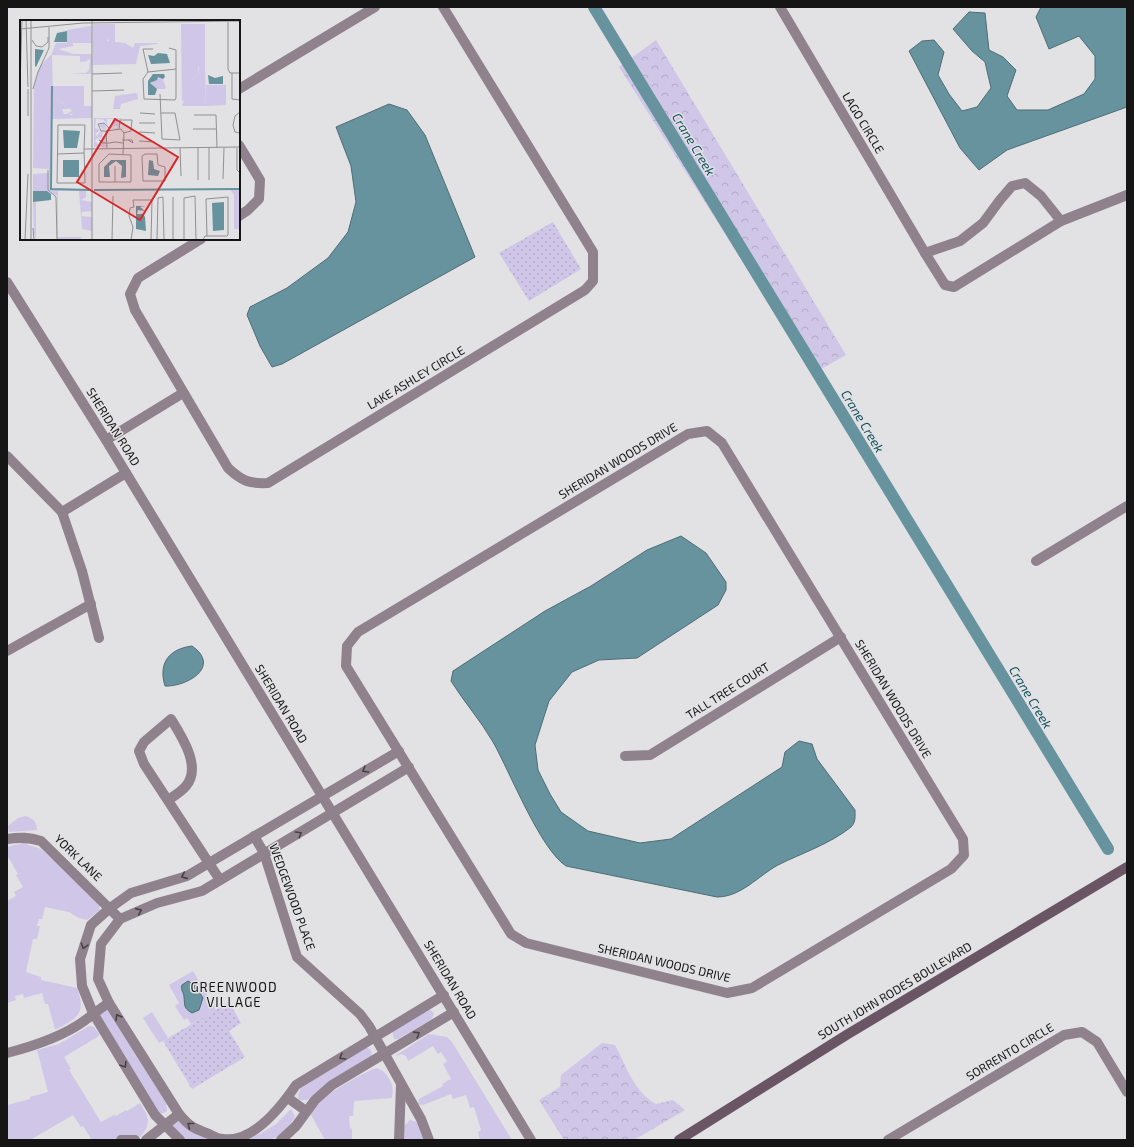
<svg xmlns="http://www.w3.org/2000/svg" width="1134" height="1147" font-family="'Exo 2',sans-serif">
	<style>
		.grass { fill: #d0c6e8 }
		.forest { fill: url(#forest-crowns) }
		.park { fill: url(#park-dots) }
		.water { fill: #67939e; stroke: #4e6d75 }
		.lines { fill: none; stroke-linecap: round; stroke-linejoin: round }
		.canal { stroke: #67939e; stroke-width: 12 }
		.minor { stroke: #90828d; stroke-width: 10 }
		.tertiary { stroke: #90828d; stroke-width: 10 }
		.secondary { stroke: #695564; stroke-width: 10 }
		.oneway { stroke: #464146 }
		.labels { text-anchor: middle; stroke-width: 3; stroke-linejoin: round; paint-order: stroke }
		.street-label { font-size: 12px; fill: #151516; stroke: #e2e1e4 }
		.water-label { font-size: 13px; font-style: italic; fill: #12515f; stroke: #e2e1e4 }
		.neighbourhood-label { font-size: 13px; letter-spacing: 1px; fill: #151516; stroke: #e2e1e4 }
		.inset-river { fill: none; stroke: #67939e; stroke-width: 2 }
		.inset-road { fill: none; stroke: #908f92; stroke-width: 1 }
		.view { fill: #d62828; fill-opacity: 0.15; stroke: #d62828; stroke-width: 2 }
		.inset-edge { fill: none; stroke: #151516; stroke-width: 2 }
	</style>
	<defs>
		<pattern id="forest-crowns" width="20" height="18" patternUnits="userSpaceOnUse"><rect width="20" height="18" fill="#d0c6e8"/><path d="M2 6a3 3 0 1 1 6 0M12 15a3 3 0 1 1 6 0" fill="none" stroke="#b2a9c6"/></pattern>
		<pattern id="park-dots" width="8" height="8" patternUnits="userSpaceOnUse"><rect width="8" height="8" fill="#d0c6e8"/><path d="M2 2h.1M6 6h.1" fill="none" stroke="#b2a9c6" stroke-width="1.8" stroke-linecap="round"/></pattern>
	</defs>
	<rect width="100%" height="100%" fill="#e2e1e4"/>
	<g class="grass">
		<path d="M25,816C33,818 37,822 37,830L9,832L8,826L18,818Z"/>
		<path d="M23,843L41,849L92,896L98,902L100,910L87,920L79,918L69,912L45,907L42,919H39L37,926H40L37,939H33L26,972L41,977V980L77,988C86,1013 79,1017 57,1029H55L48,1004H45L42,993L24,998L23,994L15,996L16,1000L7,1003V901L16,896L14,892L23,887L16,875L18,874L7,855V847Z"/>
		<path d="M193,971L216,1010L191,1024L187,1018L184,1020L175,1006L179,1003L169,985Z"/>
		<path d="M429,1009L434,1013L432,1019L398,1039H394L392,1031Z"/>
		<path d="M106,1010L110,1012L166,1103L167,1111L164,1113H157L99,1015Z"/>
		<path d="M152,1012L168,1038L159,1043L143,1018Z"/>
		<path d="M89,1026L94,1027L99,1034V1036L64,1057L71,1069L69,1070L101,1122L114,1115L116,1116L126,1110L127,1111L140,1103L146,1113L148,1120L147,1127L141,1136L136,1138L120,1136L112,1140H92L83,1126L81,1127L73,1115L30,1140H7V1105L30,1099V1097L48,1092L37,1050L59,1044Z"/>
		<path d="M429,1034L447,1037L452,1042L512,1140H480L478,1132L481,1130L474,1107L470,1108L466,1095L453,1099L451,1094L423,1105L418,1104L419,1099L443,1086L442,1084L451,1079L443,1064L447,1061L441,1052L438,1054L433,1046L408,1061L406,1056L402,1054L395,1056Z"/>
		<path d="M366,1047L371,1050L372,1056L330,1081L307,1100H299L298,1095L301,1088Z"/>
		<path d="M377,1068C389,1073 395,1086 392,1098L354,1101L353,1116H349L350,1128L352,1129V1140H325L310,1113C327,1092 349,1081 373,1069Z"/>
		<path d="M291,1109L295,1117C279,1143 271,1140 243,1140L260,1134L276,1124Z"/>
		<path d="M410,1120L417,1122L424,1140H404V1126Z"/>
		<path d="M178,1121L196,1135L214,1140H184L170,1125Z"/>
	</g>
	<g class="forest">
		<path d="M656,40L846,355L812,374L765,291L762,292L619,67Z"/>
		<path d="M602,1043L615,1045C626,1066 635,1093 656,1104L673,1100L685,1110L634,1140H564L539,1100L560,1087L561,1075Z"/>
	</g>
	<g class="park">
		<path d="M553,222L581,269L529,301L499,253Z"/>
		<path d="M229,1002L241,1023L229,1031L245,1057L192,1089L163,1041Z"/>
	</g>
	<g class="water">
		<path d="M1041,7H1127V107L1007,150L979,170L960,148L909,51L922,41L934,40L944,52L938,75L949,94L962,111L977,107L991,88L985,62L972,51L953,29L969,12L985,13L989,50L1003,57L1016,70L1007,96L1017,110H1048L1084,94L1095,79V56L1079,36L1049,49L1036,17Z"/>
		<path d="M389,104L407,110L425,135L475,257L282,364L272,367L260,346L247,315L250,307L287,288L328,258L348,232L356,202L351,166L336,127Z"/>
		<path d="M681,536L706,553L726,582V590L718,605L637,658L599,660L572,672L549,701L535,745L538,770L550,794L561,812L588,831L640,843L671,839L782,767L785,752L799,741L812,744L817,759L855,810C855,816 856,822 851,827C830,844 802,853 778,865C758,876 741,897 717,897L566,866C540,849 510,772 493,742C481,721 464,702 451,681L453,671L545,611L591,586L647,550Z"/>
		<path d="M192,646C222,667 186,687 165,686C158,663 169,649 192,646Z"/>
		<path d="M188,981L196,986L203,998L199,1010L192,1013C183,1008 185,1005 184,997C184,992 180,990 182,985Z"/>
	</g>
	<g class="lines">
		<path class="canal" d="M594,7L1108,849"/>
		<g class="minor">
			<path d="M780,7L925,253L960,241L983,223L1000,200L1012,186L1025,183L1041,196L1061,221L1127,195"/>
			<path d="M239,89L375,7"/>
			<path d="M239,145L260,180L259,199L248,210L239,216"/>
			<path d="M201,239L138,278L130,294L135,310L228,468C242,481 249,484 268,483L585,290L593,281V252L443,7"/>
			<path d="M925,253L945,285L954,287L1061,221"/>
			<path d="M707,431L722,443L963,839L964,855L951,869L752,988L727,993L526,943L511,934L346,666L347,646L358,632L688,434Z"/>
			<path d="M106,440L183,393"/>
			<path d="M7,456L62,512L82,571L99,638"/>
			<path d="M62,512L126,473"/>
			<path d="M1036,561L1127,506"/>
			<path d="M7,651L91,604"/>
			<path d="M625,756L650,755L841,637"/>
			<path d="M409,767L202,891L157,903L120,919L101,944L98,979L109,1003L179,1114C190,1127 193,1128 209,1134C213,1136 218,1139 223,1139C253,1143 281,1107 296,1085L444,995"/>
			<path d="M168,800C174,796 181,792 186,786C202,767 182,737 171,719L144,742L139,751L144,764L220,880"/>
			<path d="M254,836L264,853L297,957L360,1014L369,1026L421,1119L429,1140"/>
			<path d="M7,839C20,837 29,837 41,841L120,919"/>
			<path d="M7,1053C34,1046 62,1037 84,1021C93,1015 100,1008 109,1003"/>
			<path d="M288,1098L306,1111"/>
			<path d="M121,1140H135"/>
			<path d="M146,1140L179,1114"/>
			<path d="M180,1140L155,1115L93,1013L82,986L80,959L91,925L110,908L131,893L187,876L399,751"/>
			<path d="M281,1140L296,1126L315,1100L332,1085L454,1012"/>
			<path d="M399,1140L401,1085"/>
			<path d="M888,1140L1064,1035L1082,1032L1097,1042L1127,1092"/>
		</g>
		<path class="tertiary" d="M7,282L106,440L531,1140"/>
		<path class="secondary" d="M679,1140L848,1034L1127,867"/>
	</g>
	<defs><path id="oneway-chevron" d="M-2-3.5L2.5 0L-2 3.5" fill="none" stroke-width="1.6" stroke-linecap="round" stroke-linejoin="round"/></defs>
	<g class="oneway">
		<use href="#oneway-chevron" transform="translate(365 770) rotate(149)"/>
		<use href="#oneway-chevron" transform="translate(299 834) rotate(-31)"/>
		<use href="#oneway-chevron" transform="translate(184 876) rotate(156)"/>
		<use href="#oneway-chevron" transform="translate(139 911) rotate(-24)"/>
		<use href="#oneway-chevron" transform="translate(84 946) rotate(108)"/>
		<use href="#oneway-chevron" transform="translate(118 1017) rotate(-121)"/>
		<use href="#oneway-chevron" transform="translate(417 1034) rotate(-32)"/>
		<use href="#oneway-chevron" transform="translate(342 1057) rotate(150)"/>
		<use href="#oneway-chevron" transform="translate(124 1065) rotate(58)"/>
		<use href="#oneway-chevron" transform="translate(190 1125) rotate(-142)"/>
	</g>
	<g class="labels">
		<g class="street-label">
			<text transform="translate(863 123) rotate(59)" y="4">LAGO CIRCLE</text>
			<text transform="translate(416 378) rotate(-31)" y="4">LAKE ASHLEY CIRCLE</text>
			<text transform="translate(113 427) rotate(58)" y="4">SHERIDAN ROAD</text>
			<text transform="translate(618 461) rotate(-31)" y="4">SHERIDAN WOODS DRIVE</text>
			<text transform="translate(728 691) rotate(-32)" y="4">TALL TREE COURT</text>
			<text transform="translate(893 699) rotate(59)" y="4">SHERIDAN WOODS DRIVE</text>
			<text transform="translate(281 704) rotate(59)" y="4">SHERIDAN ROAD</text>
			<text transform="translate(78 858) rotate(44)" y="4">YORK LANE</text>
			<text transform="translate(292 897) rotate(70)" y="4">WEDGEWOOD PLACE</text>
			<text transform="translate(664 963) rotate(13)" y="4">SHERIDAN WOODS DRIVE</text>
			<text transform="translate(450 980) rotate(59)" y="4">SHERIDAN ROAD</text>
			<text transform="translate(895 991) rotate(-31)" y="4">SOUTH JOHN RODES BOULEVARD</text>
			<text transform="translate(1010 1052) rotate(-31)" y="4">SORRENTO CIRCLE</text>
		</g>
		<g class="water-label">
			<text transform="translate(694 144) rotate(59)" y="5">Crane Creek</text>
			<text transform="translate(863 421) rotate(59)" y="5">Crane Creek</text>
			<text transform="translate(1031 697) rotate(59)" y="5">Crane Creek</text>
		</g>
		<g class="neighbourhood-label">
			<text x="234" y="992">GREENWOOD<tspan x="234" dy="15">VILLAGE</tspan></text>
		</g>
	</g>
	<g transform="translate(20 20)">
		<rect width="220" height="220" fill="#e2e1e4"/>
		<path d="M73,4L87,16V23L73,22ZM161,4H185V49L178,47L179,52L173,60L175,64L162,82ZM186,65H206V85L186,86ZM32,66H64V86H72V98L33,99V89L46,86L33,76ZM49,87H63L60,96L44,94L42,89H48ZM74,98H102L96,102L99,104L98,109H91L98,108L96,105L91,108L94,104L93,99H87V105L84,100L81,99L80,101V99H76L75,108L80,110L75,114L77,116L83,109L79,105L84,103L86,108L90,107L81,111L86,112H83L82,116L87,117L88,122L87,118L85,123L84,119L81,117L80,120L79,117L75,121L80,126L83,123L85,126L86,124V127H74ZM29,153L28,171H13V154ZM13,182H16V220L14,212Z" fill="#d0c6e8" fill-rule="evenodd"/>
		<path d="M73,4H95V22L105,23L113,28L115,23H137V24L120,26L116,44L73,45V22L89,21ZM71,6L72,23H53V26L38,29L53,34H72L71,54H48L66,53L69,50L70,40L67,39L68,41L60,42V36L32,35L33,76L47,87L33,89V99H31L32,170H66V177L61,180L72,182V191L62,192L61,196L72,197V211L62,209L59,171H38V217H62L59,220L37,219V176L28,171L29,149L13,148L14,68L20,46L31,35L36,23H47V10ZM179,45L185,49L186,86H162L165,77L174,64L173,60L179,52ZM115,73H117L118,79L101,84L100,89H93L95,76ZM48,87H63V95L55,97L52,94L44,95L52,91ZM220,168V209H214V175L210,169Z" fill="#d0c6e8"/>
		<path d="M142,56L146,68L145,69H137L130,65L138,57Z" fill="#d0c6e8"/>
		<path d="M47,11V22H34L37,13ZM15,29L24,30L16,47L15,46ZM138,33L147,34L150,43L131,44L128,35L134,36ZM133,54H144L145,57L143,59L138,57L137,60L130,63L137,69L135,75H128V61ZM188,55L195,58L203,56V64H189ZM43,110L60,111L57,128H44ZM43,140H59V157H43ZM91,140H106V157L101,158L102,146L96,141L89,146L90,157H84V147ZM129,140L133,141L134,149L140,151L138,156L128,155ZM13,171H27L31,174V180L13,182ZM204,182V210L193,211L192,183ZM116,186H125L120,187L125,191L118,190L117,194H123L125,197L126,211L116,209Z" fill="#67939e"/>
		<path class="inset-river" d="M32,66L31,169L71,170M74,170L220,169"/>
		<path class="inset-road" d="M6,0L8,67M72,0V220M208,2V49L210,53H220M0,9L63,3L220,1M12,20L16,26L22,27L28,22V17M149,28L156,30V78L155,80L124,79L123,59L128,52L156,49M128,52L123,29H133M212,53V79L220,80M72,54L102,53M0,67L2,0M13,69L18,52L29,28V7M72,71L104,70M140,74L142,119L160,120L155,93H141M220,92L215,96L213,105L215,112L220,113M120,93L135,94M174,95H196L197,128M8,96V69M119,103H135M99,109L100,100H112L111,111L103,113M173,109H196M87,111H81L78,104L84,103L90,109M119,112L135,113M102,120H112L113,123L108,120M119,121L135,122M85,123L79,120L82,123H89L95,122L103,123M87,128L86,111L101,109L104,113L103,134M160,128L161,156M189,128V160M217,128V150L220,153M64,129L65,163H37L38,105H65L64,129L220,127M37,134L64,133M89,134L111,135V162H79V144ZM125,134H137L138,145L145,147V161H123L122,136ZM28,150V170L36,177L37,220M203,159L204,128M178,160V128M95,162V146M153,177V220M13,208L14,220M5,220L8,154M11,220V0M92,220L93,176M111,220L113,207L109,196L110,188L114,187L113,180H132L131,220M137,220L138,178L143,177L144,220M164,220V178L175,176L176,220M183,220L185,216H207L208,215V177L186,179L187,216"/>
		<path class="view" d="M95,99L158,137L120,200L57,162Z"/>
		<rect width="220" height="220" class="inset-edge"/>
	</g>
	<rect width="1134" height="1147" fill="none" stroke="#151516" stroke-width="16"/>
</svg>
